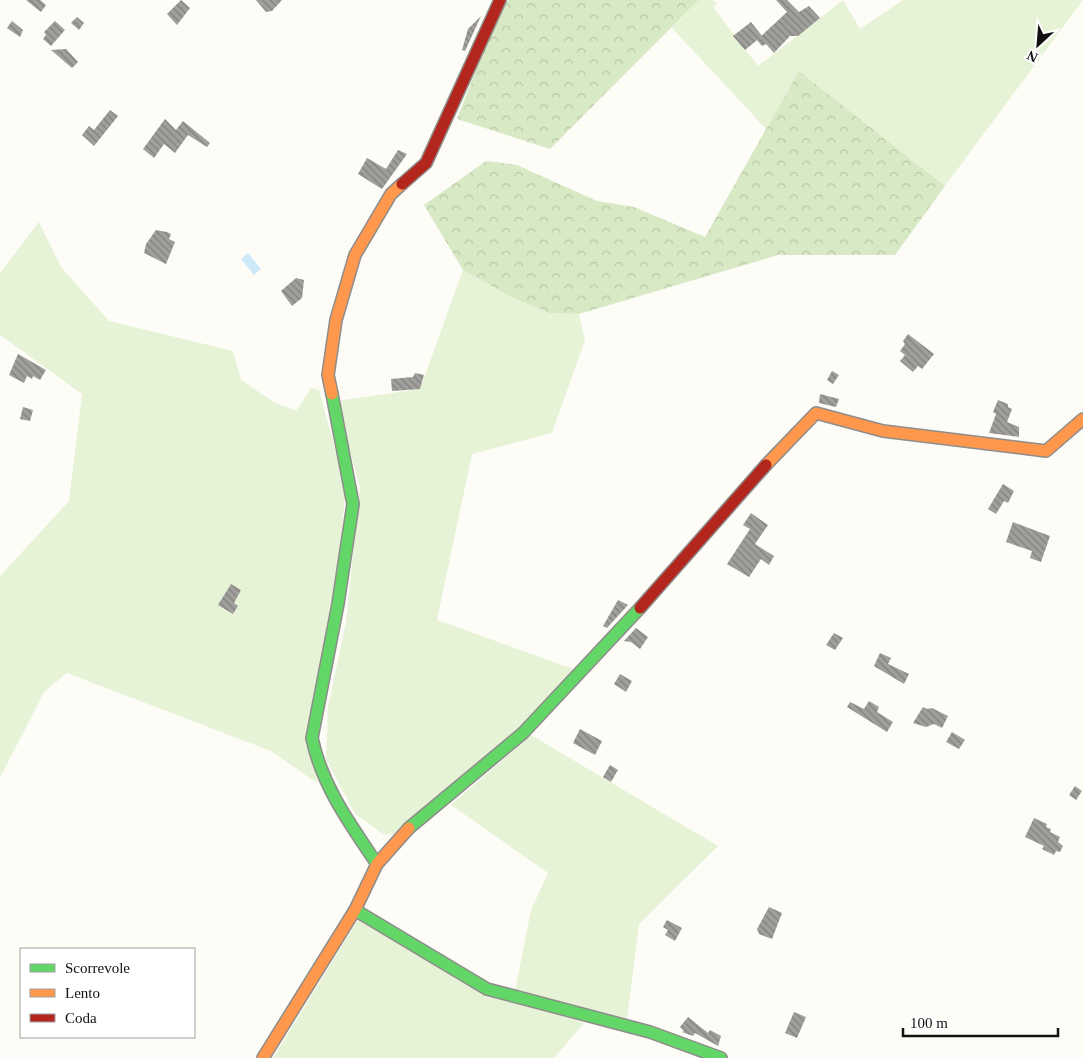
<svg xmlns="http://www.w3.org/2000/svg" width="1083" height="1058" font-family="Georgia,serif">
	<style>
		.grass { fill: #e7f3d7 }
		.forest { fill: url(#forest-crowns) }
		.water { fill: #cde8f7 }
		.building { fill: url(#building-back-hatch) }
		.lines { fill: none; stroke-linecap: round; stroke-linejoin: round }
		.fast-casing { stroke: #8e8d8b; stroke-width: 14 }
		.slow-casing { stroke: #8e8d8b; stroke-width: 14 }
		.jam-casing { stroke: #8e8d8b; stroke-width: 14 }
		.fast { stroke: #63d668; stroke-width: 11 }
		.slow { stroke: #ff974d; stroke-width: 11 }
		.jam { stroke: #b3261e; stroke-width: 11 }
	</style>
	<defs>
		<pattern id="forest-crowns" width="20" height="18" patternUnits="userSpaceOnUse" patternTransform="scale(1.25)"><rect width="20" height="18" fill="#d8eac5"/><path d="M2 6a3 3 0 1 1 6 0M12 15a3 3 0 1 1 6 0" fill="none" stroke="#b8c8a8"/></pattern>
		<pattern id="building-back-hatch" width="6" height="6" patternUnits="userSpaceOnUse" patternTransform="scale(1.25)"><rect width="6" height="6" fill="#a19f9c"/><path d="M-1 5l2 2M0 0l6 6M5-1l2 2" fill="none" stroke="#82807e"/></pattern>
	</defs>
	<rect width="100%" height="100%" fill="#fdfcf7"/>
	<g class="grass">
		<path d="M699,0H712L717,3L713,7L758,66L843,0L860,29L903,0H1083L945,186L799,71L766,129L672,28Z"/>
		<path d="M39,222L61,267L109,321L233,351L241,380L274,402L296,411L311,388L319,390L346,488L332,620L311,730L317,783L271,751L67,673L44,692L0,778V576L69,501L82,394L0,335V273Z"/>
		<path d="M463,270L513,298L549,313L579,314L585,340L552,433L472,454L437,620L576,670L493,764L400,835L383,834L355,814L326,759L328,707L346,622L360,487L336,401L420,389Z"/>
		<path d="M531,735L718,846L639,924L627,1019L515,991L531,910L548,873L451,805Z"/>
		<path d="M358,920L476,988L584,1023L554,1058H273Z"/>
	</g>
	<g class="forest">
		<path d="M508,0H699L550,149L457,119L491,31Z"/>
		<path d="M799,71L945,186L895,255H778L579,314L549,313L513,298L463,270L424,205L486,161L517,165L597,201L634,207L705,237Z"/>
	</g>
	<path class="water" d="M248,253L261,269L254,275L241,259Z"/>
	<g class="building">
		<path d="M26,0H40L46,5L41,12Z"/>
		<path d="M181,0L190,8L177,25L167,14Z"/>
		<path d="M256,0H282L272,11L266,12Z"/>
		<path d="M776,0H787L799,12L809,6L820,18L798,36H790L774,53L766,44L762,46L757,40L787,12Z"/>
		<path d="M481,16L465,51L462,50L468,29Z"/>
		<path d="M77,17L84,23L79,30L71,23Z"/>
		<path d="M12,21L23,30L20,37L7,28Z"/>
		<path d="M55,21L65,30L51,46L43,39L46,35L44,32Z"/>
		<path d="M751,22L762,36L745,50L733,36Z"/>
		<path d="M66,49L78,62L72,68L51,50Z"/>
		<path d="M110,110L118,116L94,146L82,135L89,126L94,130Z"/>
		<path d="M165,119L176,130L183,121L210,143L207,147L188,135L175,153L164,144L154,158L143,149Z"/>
		<path d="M398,150L407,154L382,189L358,174L367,158L386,169Z"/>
		<path d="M156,230L167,232L171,234L169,239L175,242L166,264L144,253L146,244Z"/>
		<path d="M296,278L304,280L302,298L292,306L281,291Z"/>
		<path d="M908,334L934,354L922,369L918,366L913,372L900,361L905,355L900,351L905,344L903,341Z"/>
		<path d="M18,354L46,370L40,380L33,376L32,379L27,376L24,383L9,375Z"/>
		<path d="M832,371L839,375L833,384L827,380Z"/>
		<path d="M415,373L424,375L420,389L392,391L391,379L413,377Z"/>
		<path d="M820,394L839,399L836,407L819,403Z"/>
		<path d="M998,400L1008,404V407L1012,409L1007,422L1019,427V437L989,433L996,414L993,412Z"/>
		<path d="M23,407L33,410L30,421L20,419Z"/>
		<path d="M1003,484L1014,491L1008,503L1004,501L996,514L988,509Z"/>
		<path d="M751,513L768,525L755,544L774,556L769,565L761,559L749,577L727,564L750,529L743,525Z"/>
		<path d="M1013,522L1050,536L1041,562L1030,558L1032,551L1006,542Z"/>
		<path d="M231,584L241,590L234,603L238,606L233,614L218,605Z"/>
		<path d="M618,600L628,605L607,628L603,626Z"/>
		<path d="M636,628L648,637L640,649L631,642L624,641Z"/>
		<path d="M834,633L843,638L835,650L826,645Z"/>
		<path d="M880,653L891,658L888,664L909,674L904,684L874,666Z"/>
		<path d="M620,674L632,681L626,692L614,684Z"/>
		<path d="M869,701L879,707L877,712L893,722L887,732L847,707L850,702L864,709Z"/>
		<path d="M923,707L927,709L932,708L948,716L942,728L934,724L926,727L913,723Z"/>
		<path d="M580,729L602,741L595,755L573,743Z"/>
		<path d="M952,732L965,740L959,749L946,742Z"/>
		<path d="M610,765L618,770L611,782L603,777Z"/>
		<path d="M1075,786L1082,791L1076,800L1069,795Z"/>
		<path d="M1034,818L1047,824L1046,827L1051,829L1050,832L1060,837L1058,842L1063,846L1060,852L1056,851L1054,855L1042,849L1044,846L1025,837Z"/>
		<path d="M769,907L782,913L772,939L759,934L757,929Z"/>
		<path d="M667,920L682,928L675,941L665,935L668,930L663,927Z"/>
		<path d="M794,1012L806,1017L797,1038L785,1033Z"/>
		<path d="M688,1017L708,1033L710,1030L721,1036L718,1046L695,1033L693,1036L682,1032L684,1031L680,1027Z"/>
	</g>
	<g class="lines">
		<defs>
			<g id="fast">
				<path d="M332,394L353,504L338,604L312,738C322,786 350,824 377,864"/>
				<path d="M409,828L523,733L640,608"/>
				<path d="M355,910L487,989L650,1032L721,1058"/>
			</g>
			<g id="slow">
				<path d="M332,394L328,375L336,320L355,255L391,194L402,184"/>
				<path d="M766,465L816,413L883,431L1046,451L1083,419"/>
				<path d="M263,1058L355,910L377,864L409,828"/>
			</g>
			<g id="jam">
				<path d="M402,184L426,163L500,0"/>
				<path d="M640,608L766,465"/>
			</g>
		</defs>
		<use href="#fast" class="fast-casing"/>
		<use href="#slow" class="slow-casing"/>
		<use href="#jam" class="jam-casing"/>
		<use href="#fast" class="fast"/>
		<use href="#slow" class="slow"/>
		<use href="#jam" class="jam"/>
	</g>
	<rect x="20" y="948" width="175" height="90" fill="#ffffff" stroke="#a0a0a0"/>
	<rect x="30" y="964" width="25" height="8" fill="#63d668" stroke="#a0a0a0"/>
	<text x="65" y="973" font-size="15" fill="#111111">Scorrevole</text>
	<rect x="30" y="989" width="25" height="8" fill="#ff974d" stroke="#a0a0a0"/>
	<text x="65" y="998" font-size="15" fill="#111111">Lento</text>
	<rect x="30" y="1014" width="25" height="8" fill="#b3261e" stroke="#a0a0a0"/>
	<text x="65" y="1023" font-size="15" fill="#111111">Coda</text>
	<g transform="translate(1038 45) rotate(206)" stroke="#ffffff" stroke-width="4" paint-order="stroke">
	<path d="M0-4L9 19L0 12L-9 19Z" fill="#111111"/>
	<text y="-8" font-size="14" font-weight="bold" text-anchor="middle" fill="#111111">N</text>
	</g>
	<path d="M903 1028v8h155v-8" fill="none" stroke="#111111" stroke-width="2.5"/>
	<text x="910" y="1028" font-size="15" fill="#111111" stroke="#ffffff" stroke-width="4" paint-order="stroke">100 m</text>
</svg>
